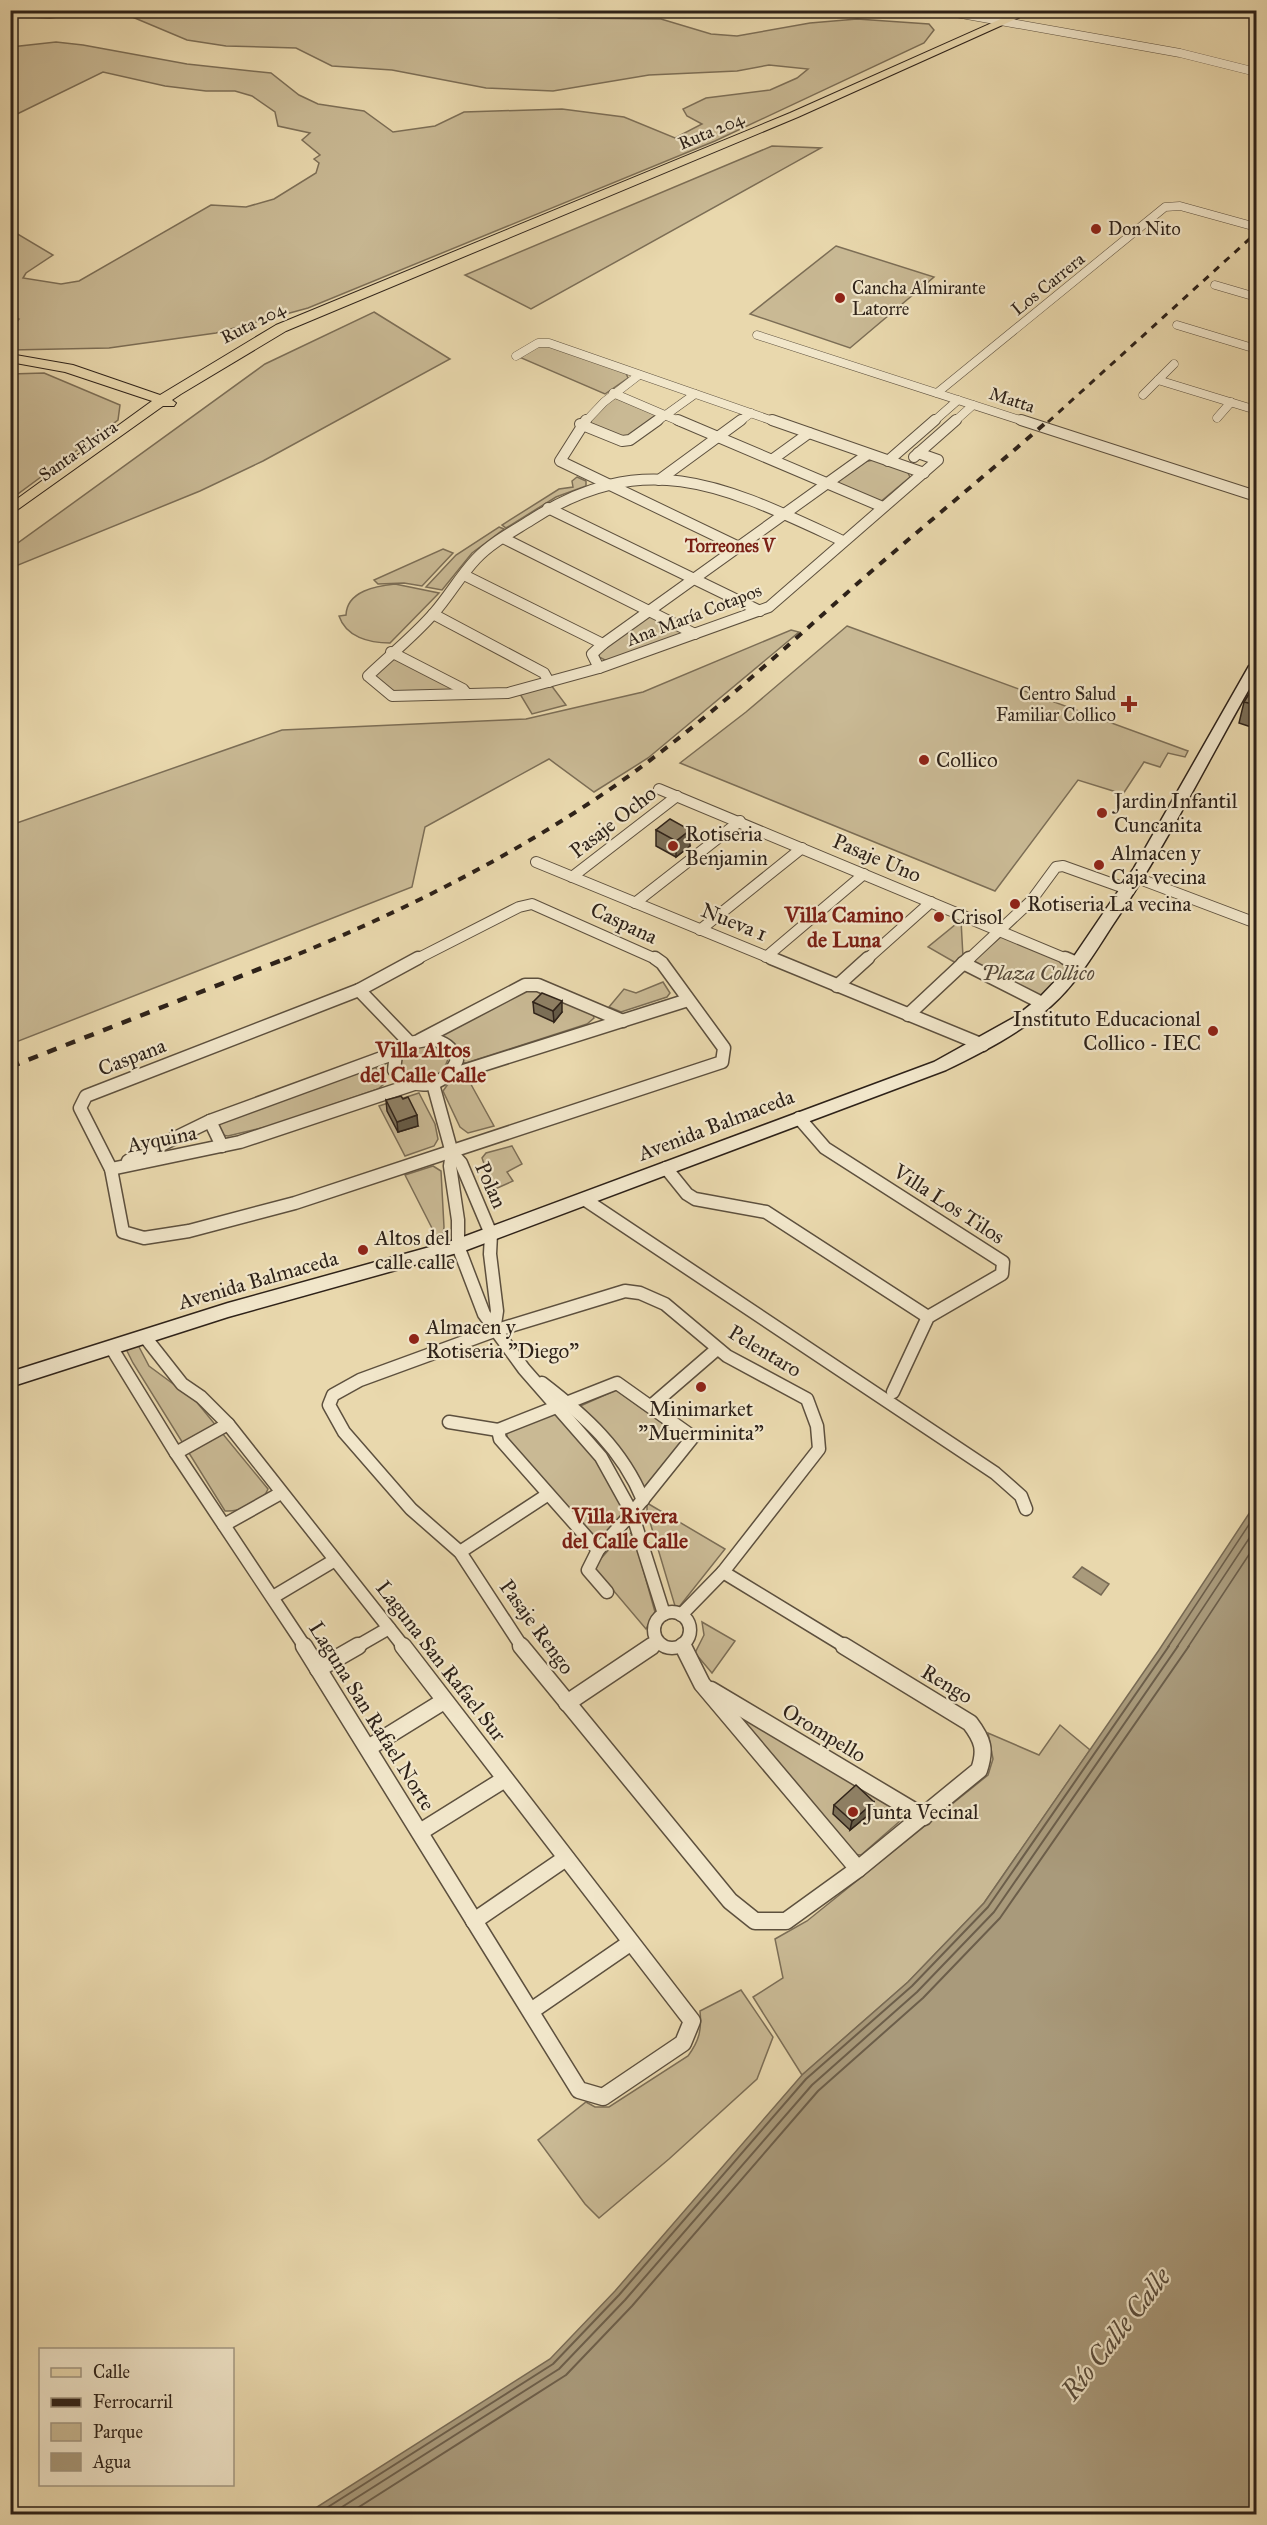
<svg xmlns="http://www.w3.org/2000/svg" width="1267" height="2525" font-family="'IM FELL Great Primer',serif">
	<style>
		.green { fill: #c9b994; stroke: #7c6e56; stroke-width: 1.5 }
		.water { fill: #a99a7b; stroke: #786a54; stroke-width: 1.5 }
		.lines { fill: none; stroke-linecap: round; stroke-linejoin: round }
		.shore-far1 { stroke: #6c5e4a; stroke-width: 1.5 }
		.shore { stroke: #6c5e4a; stroke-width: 2 }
		.street-far3-casing { stroke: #5d503e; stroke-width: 9 }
		.street-far2-casing { stroke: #5d503e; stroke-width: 12 }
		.street-far1-casing { stroke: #5d503e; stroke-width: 15 }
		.street-casing { stroke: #5d503e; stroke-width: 19 }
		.secondary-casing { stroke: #2e2219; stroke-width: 3 }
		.primary-casing { stroke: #2e2219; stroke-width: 2 }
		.street-far3 { stroke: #f1e6ca; stroke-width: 8 }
		.street-far2 { stroke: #f1e6ca; stroke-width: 10 }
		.street-far1 { stroke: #f1e6ca; stroke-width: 12 }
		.street { stroke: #f1e6ca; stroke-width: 16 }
		.secondary { fill: #f1e6ca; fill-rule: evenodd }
		.primary { fill: #e9d8ad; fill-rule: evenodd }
		.rail-far2 { stroke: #2e2219; stroke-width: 3; stroke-dasharray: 7 7; stroke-linecap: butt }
		.rail-far1 { stroke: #2e2219; stroke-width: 4; stroke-dasharray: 8 8; stroke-linecap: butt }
		.rail { stroke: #2e2219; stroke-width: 4.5; stroke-dasharray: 10 10; stroke-linecap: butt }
		.wall { fill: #7b6f58; stroke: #2e2219; stroke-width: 1.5 }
		.shaded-wall { fill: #645a47; stroke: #2e2219; stroke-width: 1.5 }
		.building { fill: #8f8166; stroke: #2e2219; stroke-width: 1.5 }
		.poi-dot { fill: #8f2418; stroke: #f1e6ca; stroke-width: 2 }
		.labels { text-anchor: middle; stroke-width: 4.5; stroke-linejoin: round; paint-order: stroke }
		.far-street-label { font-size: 18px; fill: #2e2219; stroke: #f1e6ca }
		.far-poi-label { font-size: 18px; fill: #2e2219; stroke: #f1e6ca; text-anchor: start }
		.far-neighbourhood-label { font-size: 18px; font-weight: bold; fill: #7a1f14; stroke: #f1e6ca }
		.poi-label { font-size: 21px; fill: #2e2219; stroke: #f1e6ca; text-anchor: start }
		.street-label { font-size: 21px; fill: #2e2219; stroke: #f1e6ca }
		.park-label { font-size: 21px; font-style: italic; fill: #554838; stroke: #f1e6ca }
		.neighbourhood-label { font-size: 22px; font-weight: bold; fill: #7a1f14; stroke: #f1e6ca }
		.near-water-label { font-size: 27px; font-style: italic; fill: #594c3b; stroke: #f1e6ca }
	</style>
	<rect width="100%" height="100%" fill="#e9d8ad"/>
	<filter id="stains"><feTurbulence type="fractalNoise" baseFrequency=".00333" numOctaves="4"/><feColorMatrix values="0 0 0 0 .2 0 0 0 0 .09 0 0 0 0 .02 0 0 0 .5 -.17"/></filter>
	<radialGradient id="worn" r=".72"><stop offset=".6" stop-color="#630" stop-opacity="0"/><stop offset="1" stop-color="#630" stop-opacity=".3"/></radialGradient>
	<g class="green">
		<path d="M10,11L11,10L105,11L50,18L11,16Z"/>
		<path d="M535,11L559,18L661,19L711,34L737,36L810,23L857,19L929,24L934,30L924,43L715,141L308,308L216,333L109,348L11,350V329L19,319L11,316V230L53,255L26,273L23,278L61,284L79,281L211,205L246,207L274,199L316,173L319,163L314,159L320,155L302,140L310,133L278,126L275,112L252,96L235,91H206L165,86L103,72L11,117V47L56,42L83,45L187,64L271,73L299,95L318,104L364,111L393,132L435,126L464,112L562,109L624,117L675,138L702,124L687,116L683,109L706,98L770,90L797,78L808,69L769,65L737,71L649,75L553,91L486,88L392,70L332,66L296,48L226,46L187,40L118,11Z"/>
		<path d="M772,146L821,148L531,309L465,275Z"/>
		<path d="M836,246L934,277L850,348L750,314Z"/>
		<path d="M374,312L450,359L263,461L200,491L11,568V548L265,364Z"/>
		<path d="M547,345L626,373L628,378L605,394L519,357L538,346Z"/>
		<path d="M44,373L120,405L118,420L11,499V374Z"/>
		<path d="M616,398L659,415L624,439L587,424L610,400Z"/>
		<path d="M873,460L907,471L910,477L879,503L834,484L864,462Z"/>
		<path d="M577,477L586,481V486L556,497L506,528L502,525L559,489L573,487L572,481Z"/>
		<path d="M499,527L504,529L472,553L442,590L426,587L456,555Z"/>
		<path d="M443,549L453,553L422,586L404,583L378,584L374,580Z"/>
		<path d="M395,584L439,593L390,643C369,643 346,637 339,616L346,615C347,591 376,586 395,584Z"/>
		<path d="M650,615L688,633L609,662L599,657L600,650Z"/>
		<path d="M847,626L1188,751L1185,757L1168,753L1160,767L1144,762L1123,794L1078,780L995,891L680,763L746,712Z"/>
		<path d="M791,630L799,632L648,758L594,792L549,759L425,827L412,887L11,1044V825L282,730L526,719L643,692Z"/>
		<path d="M395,657L461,692H395L376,678V673Z"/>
		<path d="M551,685L566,705L532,714L520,694Z"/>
		<path d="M961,920L963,957L956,963L928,947Z"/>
		<path d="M1003,935L1068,962L1073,969L1047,997L1038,998L974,964L973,961Z"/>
		<path d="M663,982L670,993L667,997L621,1012L609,1007L624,989L636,993Z"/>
		<path d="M526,985L592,1012L594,1018L587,1024L466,1063L459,1062L438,1033Z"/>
		<path d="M429,1045L438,1048L448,1059C441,1081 422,1084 404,1073L399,1059L410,1048Z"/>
		<path d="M375,1066L384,1084L378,1089L270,1126L228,1136L222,1135L218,1126L221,1123Z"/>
		<path d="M468,1079L494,1126L468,1133L460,1127L443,1091L448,1084Z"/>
		<path d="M419,1093L435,1124L438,1139L434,1146L405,1156L379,1106Z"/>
		<path d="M512,1146L522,1164L507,1172L513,1181L493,1190L482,1158L486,1153Z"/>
		<path d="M433,1166L441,1171L444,1227L443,1234L437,1238L405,1175Z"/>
		<path d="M138,1345L149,1366L195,1400L268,1489C263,1503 238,1512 225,1511L133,1363L126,1349Z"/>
		<path d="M616,1390L684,1439L643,1489C624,1458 607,1429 578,1407Z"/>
		<path d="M553,1412C586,1446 605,1468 625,1511L598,1542L508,1440L506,1431Z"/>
		<path d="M647,1503L725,1549L679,1607L675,1606L647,1512Z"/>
		<path d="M633,1533L655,1612L646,1629L596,1570L595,1565L623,1534Z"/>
		<path d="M702,1622L735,1641L712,1673L695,1653L704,1635Z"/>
		<path d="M751,1720L900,1809V1821L861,1855L852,1854L743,1725L745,1721Z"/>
		<path d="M1060,1725L1090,1750L984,1903L908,1982L802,2075L753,1997L783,1978L775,1939L807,1921L988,1775L993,1759L988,1733L1039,1755Z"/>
		<path d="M741,1990L773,2037L757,2079L669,2159L599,2218L585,2204L538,2140L586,2102L595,2107H609L688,2056C699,2041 702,2030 700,2011Z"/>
	</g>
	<g class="water">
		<path d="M1256,1503V2514H306L550,2359L615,2291L802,2075L908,1982L984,1903L1159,1650Z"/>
		<path d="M1082,1567L1109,1584L1101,1595L1073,1577Z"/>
	</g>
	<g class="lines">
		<g class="shore-far1">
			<path d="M1168,1647L1256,1514"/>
			<path d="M1177,1647L1256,1528"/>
			<path d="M1188,1647L1256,1544"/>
		</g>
		<g class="shore">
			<path d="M317,2514L553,2364L619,2295L806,2079L912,1986L988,1907L1169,1646"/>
			<path d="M331,2514L559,2369L625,2300L812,2085L917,1992L994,1912L1178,1646"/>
			<path d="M348,2514L566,2375L632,2306L818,2091L923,1998L1000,1918L1189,1646"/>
		</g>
		<defs>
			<g id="street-far3">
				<path d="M939,10L1180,53L1256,72"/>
				<path d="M1215,285L1256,297"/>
				<path d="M1177,325L1256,349"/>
				<path d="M757,335L1026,422"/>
				<path d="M516,356L538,343H549L776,422"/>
				<path d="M1158,380L1256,410"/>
				<path d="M613,393L681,422"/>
				<path d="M937,393L1165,207L1180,206L1256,227"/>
				<path d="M1143,395L1174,364"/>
				<path d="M1217,418L1231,402"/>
				<path d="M585,422L604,402L639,375"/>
				<path d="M656,422L695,394"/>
				<path d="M739,422L751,413"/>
				<path d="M933,422L958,400"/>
				<path d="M954,422L973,405"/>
			</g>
			<g id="street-far2">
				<path d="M586,420L560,461L739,547"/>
				<path d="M678,420L883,507"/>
				<path d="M772,420L924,473"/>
				<path d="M1021,420L1256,496"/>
				<path d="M580,424L622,441L630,440L658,420"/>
				<path d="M914,457L956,420"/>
				<path d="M773,459L809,433"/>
				<path d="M888,461L935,420"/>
				<path d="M659,480L741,420"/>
				<path d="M548,508L760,611"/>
				<path d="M503,538L695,634"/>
				<path d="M843,541C730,489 648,444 531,520C512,532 491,543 476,559C460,576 449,596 434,613C414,636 390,655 368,676L392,696L508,693L599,668L769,607L938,460L918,453"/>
				<path d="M464,575L603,644"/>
				<path d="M433,614L544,673L549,682"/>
				<path d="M391,652L463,689L467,694"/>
				<path d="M599,668L592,654L603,644L868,454"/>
				<path d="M659,789L1069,960"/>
				<path d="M536,862L775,960"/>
				<path d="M572,877L677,796"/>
				<path d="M1137,878L1256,923"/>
				<path d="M635,903L740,821"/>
				<path d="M700,930L802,848"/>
				<path d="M766,957L864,874"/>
				<path d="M415,960L519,907L532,904L658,960"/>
				<path d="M866,960L931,902"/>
				<path d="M968,960L1031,901L1056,867L1063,866L1130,890"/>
			</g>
			<g id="street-far1">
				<path d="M418,958L359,990L86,1096L80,1108L111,1169L123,1232L144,1238L189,1231L295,1203L722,1062L724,1048L662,963L655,958"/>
				<path d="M771,958L983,1045"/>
				<path d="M1065,958L1079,964"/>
				<path d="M963,963L1044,1004"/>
				<path d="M837,986L868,958"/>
				<path d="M359,990L410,1043"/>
				<path d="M908,1015L969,958"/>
				<path d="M431,1039C444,1042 452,1047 457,1060C446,1088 413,1093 394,1070L396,1054L410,1043Z"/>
				<path d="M420,1040L525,985H538L623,1021"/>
				<path d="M451,1075L688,1000"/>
				<path d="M433,1084L452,1153L461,1163L491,1234L490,1254L497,1311L494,1331"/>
				<path d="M799,1118L825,1148L1003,1262L1002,1274L928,1317L893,1392"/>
				<path d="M210,1121L222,1146"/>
				<path d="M452,1153L450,1166L458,1220V1246L484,1314L524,1369L601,1457L632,1513L664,1614"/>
				<path d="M128,1161L210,1121L398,1052"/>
				<path d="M666,1168L687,1194L695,1199L766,1212L928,1317"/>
				<path d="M111,1169L240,1142L414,1084"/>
				<path d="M584,1199L995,1473L1021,1496L1026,1509"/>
				<path d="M145,1337L182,1384L201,1397L228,1424L404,1647"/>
				<path d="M111,1347L176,1453L305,1647"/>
				<path d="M542,1383C585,1416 622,1449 643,1500"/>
				<path d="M617,1383L693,1437L632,1513L598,1550L500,1439L498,1430Z"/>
				<path d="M651,1406L717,1349"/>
				<path d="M449,1422L498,1430"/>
				<path d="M176,1453L228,1424"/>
				<path d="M224,1525L281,1493"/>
				<path d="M598,1550L588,1570L607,1592"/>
				<path d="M460,1552L547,1495"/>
				<path d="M723,1572L846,1647"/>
				<path d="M273,1597L335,1560"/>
				<circle cx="672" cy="1630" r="18"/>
				<path d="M681,1615L723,1572"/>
				<path d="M683,1645L684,1647"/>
				<path d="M356,1647L389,1628"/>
				<path d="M522,1647L460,1552L411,1509L344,1432L329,1405L333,1395L360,1380L494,1331L625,1291L640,1293L665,1304L727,1356L807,1399L817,1426L819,1449L723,1572"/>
				<path d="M650,1647L658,1642"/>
			</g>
			<g id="street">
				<path d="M304,1646L579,2090L603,2097L683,2043L692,2021L403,1646"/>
				<path d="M521,1646L730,1901L755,1921H786L858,1869L979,1770C986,1750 983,1740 970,1723L844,1646"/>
				<path d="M683,1646L702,1684L858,1869"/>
				<path d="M318,1669L358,1646"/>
				<path d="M711,1690L924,1817"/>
				<path d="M567,1703L652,1646"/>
				<path d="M368,1748L444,1701"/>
				<path d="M420,1832L505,1779"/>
				<path d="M474,1921L566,1858"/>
				<path d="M531,2011L630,1943"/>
			</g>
			<path id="secondary" d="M1256,662V677C1208,760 1166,847 1112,926C1094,954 1076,984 1051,1006C1020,1033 983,1052 946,1070L464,1251L228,1317L10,1387V1372L228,1303L455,1240L934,1062L1015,1017L1039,998L1062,974L1134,868L1249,666Z"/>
			<path id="primary" d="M1021,10H1036L798,117L286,331L181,394L172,400L176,403L174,406H163L10,515V504L152,401L65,372L10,362V354L73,365L160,395L276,325L790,113Z"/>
		</defs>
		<use href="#street-far3" class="street-far3-casing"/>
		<use href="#street-far2" class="street-far2-casing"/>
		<use href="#street-far1" class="street-far1-casing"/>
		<use href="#street" class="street-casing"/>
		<use href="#secondary" class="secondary-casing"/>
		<use href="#primary" class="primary-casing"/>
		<use href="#street-far3" class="street-far3"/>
		<use href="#street-far2" class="street-far2"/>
		<use href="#street-far1" class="street-far1"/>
		<use href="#street" class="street"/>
		<use href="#secondary" class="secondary"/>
		<use href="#primary" class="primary"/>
		<path class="rail-far2" d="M1048,422L1256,233"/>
		<path class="rail-far1" d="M284,960C395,915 504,861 603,794C694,732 776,656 858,583C921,528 986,475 1049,420"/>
		<path class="rail" d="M10,1067L287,958"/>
	</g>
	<g class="wall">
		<path d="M1257,681V729L1239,723L1244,702Z"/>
		<path d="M656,830L690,846L676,857L656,846Z"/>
		<path d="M533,1002L562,1012L554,1022L534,1013Z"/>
		<path d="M386,1100L418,1126L398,1132L387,1111Z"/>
		<path d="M874,1802L873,1811L850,1830L833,1814L834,1805Z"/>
	</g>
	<g class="shaded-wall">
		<path d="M690,830V846L676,857V841Z"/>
		<path d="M562,1001V1012L554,1022L553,1011Z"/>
		<path d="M417,1115L418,1126L398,1132L397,1122Z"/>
		<path d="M874,1802L873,1811L850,1830L852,1821Z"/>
	</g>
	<g class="building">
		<path d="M1257,681V705L1244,702Z"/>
		<path d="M670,819L690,830L676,841L656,830Z"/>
		<path d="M542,993L562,1001L553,1011L533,1002Z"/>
		<path d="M401,1096L403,1099L408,1097L417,1115L397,1122L386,1100Z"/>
		<path d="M856,1785L874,1802L852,1821L834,1805Z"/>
	</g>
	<g class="poi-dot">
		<circle cx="1096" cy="229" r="6"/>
		<circle cx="840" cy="298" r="6"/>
		<path d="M1126 695h6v6h6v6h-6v6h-6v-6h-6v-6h6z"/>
		<circle cx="924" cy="760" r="6"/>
		<circle cx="1102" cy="813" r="6"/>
		<circle cx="673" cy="846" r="6"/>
		<circle cx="1099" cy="865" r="6"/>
		<circle cx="1015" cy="904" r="6"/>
		<circle cx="939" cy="917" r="6"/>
		<circle cx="1213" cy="1031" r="6"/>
		<circle cx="363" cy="1250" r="6"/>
		<circle cx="414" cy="1339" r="6"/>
		<circle cx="701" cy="1387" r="6"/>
		<circle cx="853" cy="1812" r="6"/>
	</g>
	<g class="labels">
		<g class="far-street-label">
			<text transform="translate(711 131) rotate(-23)" y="6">Ruta 204</text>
			<text transform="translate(1048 284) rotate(-39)" y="6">Los Carrera</text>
			<text transform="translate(253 323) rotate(-27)" y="6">Ruta 204</text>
			<text transform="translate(1012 400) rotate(18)" y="6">Matta</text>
			<text transform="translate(78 451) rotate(-35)" y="6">Santa Elvira</text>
			<text transform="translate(694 615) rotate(-21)" y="6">Ana María Cotapos</text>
		</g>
		<g class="far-poi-label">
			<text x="1108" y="235">Don Nito</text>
			<text x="852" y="294">Cancha Almirante<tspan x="852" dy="21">Latorre</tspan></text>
			<text x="1116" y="700" text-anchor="end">Centro Salud<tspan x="1116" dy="21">Familiar Collico</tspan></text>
		</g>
		<g class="far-neighbourhood-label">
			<text x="730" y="552">Torreones V</text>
		</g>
		<g class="poi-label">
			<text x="936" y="767">Collico</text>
			<text x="1114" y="808">Jardin Infantil<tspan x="1114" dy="24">Cuncanita</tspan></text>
			<text x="685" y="841">Rotiseria<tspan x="685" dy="24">Benjamin</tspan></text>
			<text x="1111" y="860">Almacen y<tspan x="1111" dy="24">Caja vecina</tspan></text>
			<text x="1027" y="911">Rotiseria La vecina</text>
			<text x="951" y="924">Crisol</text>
			<text x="1201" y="1026" text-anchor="end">Instituto Educacional<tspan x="1201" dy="24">Collico - IEC</tspan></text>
			<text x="375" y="1245">Altos del<tspan x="375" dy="24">calle calle</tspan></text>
			<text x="426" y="1334">Almacen y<tspan x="426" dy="24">Rotiseria "Diego"</tspan></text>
			<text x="701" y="1416" text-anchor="middle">Minimarket<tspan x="701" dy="24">"Muerminita"</tspan></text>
			<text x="865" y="1819">Junta Vecinal</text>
		</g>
		<g class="street-label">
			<text transform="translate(613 822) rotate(-38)" y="7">Pasaje Ocho</text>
			<text transform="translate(877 858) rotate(23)" y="7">Pasaje Uno</text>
			<text transform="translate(734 922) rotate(22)" y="7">Nueva 1</text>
			<text transform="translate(624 923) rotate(25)" y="7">Caspana</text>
			<text transform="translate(132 1057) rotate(-21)" y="7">Caspana</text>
			<text transform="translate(716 1125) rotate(-21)" y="7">Avenida Balmaceda</text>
			<text transform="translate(162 1139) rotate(-11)" y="7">Ayquina</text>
			<text transform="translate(491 1185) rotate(66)" y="7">Polan</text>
			<text transform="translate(949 1204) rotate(33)" y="7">Villa Los Tilos</text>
			<text transform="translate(258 1280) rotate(-16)" y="7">Avenida Balmaceda</text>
			<text transform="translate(765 1351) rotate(31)" y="7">Pelentaro</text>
			<text transform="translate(537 1627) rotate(54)" y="7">Pasaje Rengo</text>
			<text transform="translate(441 1661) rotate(52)" y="7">Laguna San Rafael Sur</text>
			<text transform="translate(947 1684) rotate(31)" y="7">Rengo</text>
			<text transform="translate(372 1716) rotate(58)" y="7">Laguna San Rafael Norte</text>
			<text transform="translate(824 1733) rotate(31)" y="7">Orompello</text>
		</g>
		<g class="park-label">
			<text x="1038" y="980">Plaza Collico</text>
		</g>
		<g class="neighbourhood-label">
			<text x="844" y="922">Villa Camino<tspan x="844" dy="25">de Luna</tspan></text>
			<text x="423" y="1057">Villa Altos<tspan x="423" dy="25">del Calle Calle</tspan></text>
			<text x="625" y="1523">Villa Rivera<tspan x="625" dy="25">del Calle Calle</tspan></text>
		</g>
		<g class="near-water-label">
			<text transform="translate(1116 2334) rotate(-52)" y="9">Río Calle Calle</text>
		</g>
	</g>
	<rect width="1267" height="2525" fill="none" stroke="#e9d8ad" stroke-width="36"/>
	<rect x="12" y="12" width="1243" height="2501" fill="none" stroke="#2e2219" stroke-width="3"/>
	<rect x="18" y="18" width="1231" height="2489" fill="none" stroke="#2e2219" stroke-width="1.5"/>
	<rect x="39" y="2348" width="195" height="138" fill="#f1e6ca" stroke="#a39883" stroke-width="1.5"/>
	<rect x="51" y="2368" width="30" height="9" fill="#e9d8ad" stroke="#a39883" stroke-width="1.5"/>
	<text x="93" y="2378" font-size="18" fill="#2e2219">Calle</text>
	<rect x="51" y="2398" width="30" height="9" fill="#2e2219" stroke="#a39883" stroke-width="1.5"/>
	<text x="93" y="2408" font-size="18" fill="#2e2219">Ferrocarril</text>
	<rect x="51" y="2423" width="30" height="18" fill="#c9b994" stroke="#a39883" stroke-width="1.5"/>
	<text x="93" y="2438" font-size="18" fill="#2e2219">Parque</text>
	<rect x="51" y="2453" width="30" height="18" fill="#a99a7b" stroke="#a39883" stroke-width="1.5"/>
	<text x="93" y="2468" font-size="18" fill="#2e2219">Agua</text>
	<rect width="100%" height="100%" filter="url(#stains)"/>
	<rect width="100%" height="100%" fill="url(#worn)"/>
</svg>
